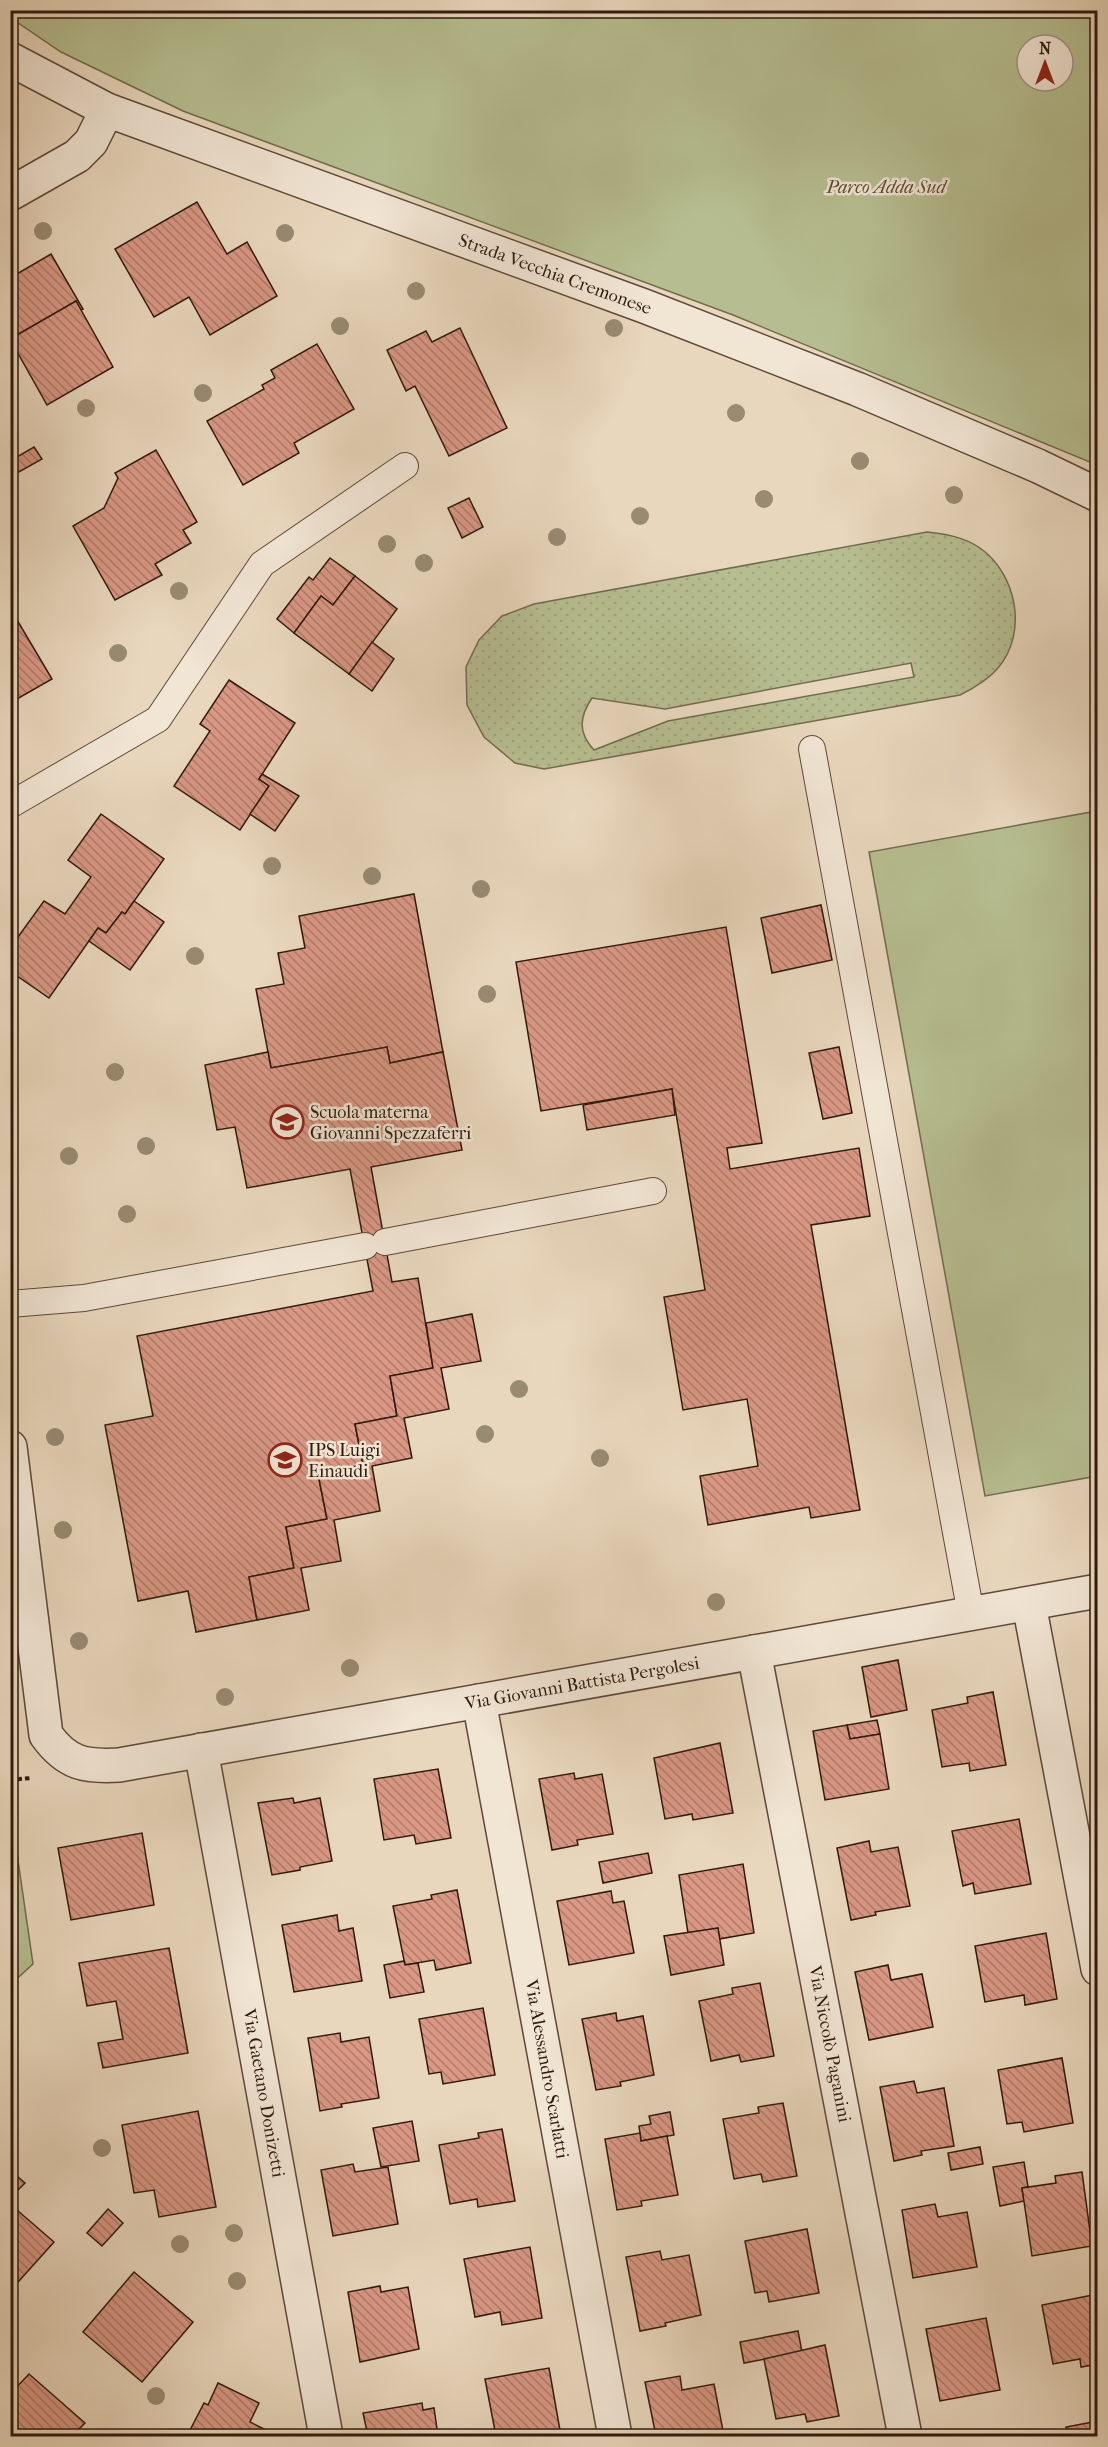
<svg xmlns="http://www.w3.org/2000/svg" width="1108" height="2447" font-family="'IM FELL French Canon',serif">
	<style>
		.grass { fill: url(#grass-dots); stroke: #726c4f; stroke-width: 1.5; fill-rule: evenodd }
		.park { fill: #b6be91; stroke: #726c4f; stroke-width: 1.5; fill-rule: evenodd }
		.building { fill: url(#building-back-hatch); stroke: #2f190d; stroke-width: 1.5 }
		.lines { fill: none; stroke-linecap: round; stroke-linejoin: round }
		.lane-casing { stroke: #5e4839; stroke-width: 28 }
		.street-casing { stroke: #5e4839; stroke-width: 36 }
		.path { stroke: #2f190d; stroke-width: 4; stroke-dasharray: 4.5 3; stroke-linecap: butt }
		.lane { stroke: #f1e5d4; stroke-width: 26 }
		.street { stroke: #f1e5d4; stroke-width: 33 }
		.tree { fill: #998a72 }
		.labels { text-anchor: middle; stroke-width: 5; stroke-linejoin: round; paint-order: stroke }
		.park-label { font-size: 18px; font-style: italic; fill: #584b35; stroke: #f1e5d4 }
		.street-label { font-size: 18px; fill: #2f190d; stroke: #f1e5d4 }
		.poi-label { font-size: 18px; fill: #2f190d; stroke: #f1e5d4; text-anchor: start }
	</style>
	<defs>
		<pattern id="grass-dots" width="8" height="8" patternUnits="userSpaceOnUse" patternTransform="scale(1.5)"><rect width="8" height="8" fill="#b6be91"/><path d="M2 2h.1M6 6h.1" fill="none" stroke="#9da37c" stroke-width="1.8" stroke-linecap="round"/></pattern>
		<pattern id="building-back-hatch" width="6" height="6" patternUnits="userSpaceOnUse" patternTransform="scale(1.5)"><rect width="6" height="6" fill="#d99784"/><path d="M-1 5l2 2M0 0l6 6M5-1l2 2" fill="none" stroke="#b07a6a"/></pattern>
	</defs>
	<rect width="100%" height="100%" fill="#e9d7bd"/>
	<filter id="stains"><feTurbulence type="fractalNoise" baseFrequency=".00333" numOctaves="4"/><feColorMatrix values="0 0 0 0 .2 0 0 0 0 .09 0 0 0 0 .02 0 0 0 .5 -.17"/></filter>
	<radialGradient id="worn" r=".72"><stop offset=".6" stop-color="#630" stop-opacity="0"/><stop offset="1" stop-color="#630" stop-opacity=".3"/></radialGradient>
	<path class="grass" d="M927,532C946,534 964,537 980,548C1017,574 1028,633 998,668C988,680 974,688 960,695L544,769L515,763L484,737L467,705L466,667L479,640L502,616L534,604ZM911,663L914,677L668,721L594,750C578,733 579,717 592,698L665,709Z"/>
	<g class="park">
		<path d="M10,11H1097V465L733,315L183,111L61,52L11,18ZM1027,45H1063V81H1027Z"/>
		<path d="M1097,811V1476L985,1496L869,852Z"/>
		<path d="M11,1812L33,1964L11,1984H10Z"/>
	</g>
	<g class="building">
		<path d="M197,202L227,254L247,242L277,296L210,335L189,297L154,317L115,249Z"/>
		<path d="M51,254L83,309L80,310L76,301L10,339V278Z"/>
		<path d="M76,301L113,367L47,405L10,339Z"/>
		<path d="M460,328L507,428L449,456L415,386L406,391L387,350L426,331L432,342Z"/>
		<path d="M317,344L354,409L294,443L299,453L243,485L207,421L264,389L262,385L275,378L271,370Z"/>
		<path d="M34,447L42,459L10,477V461Z"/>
		<path d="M156,450L197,522L183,530L191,543L155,564L162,575L115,600L73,526L104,508L118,478L115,473Z"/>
		<path d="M469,498L483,527L462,538L448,508Z"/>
		<path d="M330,558L355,576L333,605L321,596L294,633L277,619L309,577L313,580Z"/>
		<path d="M355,576L397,609L349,674L294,633L321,596L333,605Z"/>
		<path d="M17,620L52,679L10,703V623Z"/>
		<path d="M372,642L394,659L372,691L349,674Z"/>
		<path d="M229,680L295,723L259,779L269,786L240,830L174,786L210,731L200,724Z"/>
		<path d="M262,774L299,796L275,831L250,814L269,786L259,779Z"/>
		<path d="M101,814L164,859L125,914L122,912L106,933L98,928L49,998L10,971V948L44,901L65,914L91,877L68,860Z"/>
		<path d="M414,894L443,1052L390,1063L387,1047L271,1068L256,989L284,984L278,953L305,948L299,916Z"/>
		<path d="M134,901L164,922L130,970L89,941L98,928L106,933L122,912L125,914Z"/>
		<path d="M821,905L832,960L772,973L761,918Z"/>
		<path d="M726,927L762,1143L727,1148L730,1169L859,1148L870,1216L811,1225L860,1510L811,1518L809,1507L708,1525L700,1476L758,1466L747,1399L683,1410L664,1297L705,1290L672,1089L541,1111L516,962Z"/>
		<path d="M387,1047L390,1063L443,1052L462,1150L371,1167L392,1282L418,1278L433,1368L390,1376L397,1416L355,1424L363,1465L318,1474L327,1519L286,1527L294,1568L249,1577L257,1620L196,1632L188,1591L138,1601L105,1425L153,1416L137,1336L373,1291L350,1169L247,1188L235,1127L217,1130L205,1065L268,1052L271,1068Z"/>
		<path d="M839,1047L852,1113L823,1119L809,1053Z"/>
		<path d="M672,1089L675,1115L587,1130L583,1105Z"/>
		<path d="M472,1314L481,1361L441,1368L449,1409L404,1418L412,1458L372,1466L380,1511L334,1520L341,1561L301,1568L309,1610L257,1620L249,1577L294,1568L286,1527L327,1519L318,1474L363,1465L355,1424L397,1416L390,1376L433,1368L426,1323Z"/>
		<path d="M898,1660L907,1710L871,1717L862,1667Z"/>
		<path d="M993,1692L1006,1765L970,1771L969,1763L942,1767L932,1710L968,1703L967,1697Z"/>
		<path d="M877,1720L880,1734L850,1739L847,1725Z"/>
		<path d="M847,1725L850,1739L880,1734L889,1789L825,1800L813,1731Z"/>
		<path d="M720,1743L733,1813L693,1820L692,1814L665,1819L654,1758Z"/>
		<path d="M438,1769L451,1838L416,1844L414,1835L384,1840L374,1779Z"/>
		<path d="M574,1773L575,1779L602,1774L613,1834L577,1840L578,1845L552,1850L539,1779Z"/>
		<path d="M293,1798L294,1803L320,1798L332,1861L300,1867V1870L272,1875L258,1803Z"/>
		<path d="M1019,1819L1031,1884L975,1894L973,1883L963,1886L952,1831Z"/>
		<path d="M142,1833L154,1905L71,1920L58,1848Z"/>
		<path d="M869,1841L871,1852L898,1847L910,1906L875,1912L876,1915L851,1920L837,1848Z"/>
		<path d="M648,1853L652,1873L603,1883L599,1862Z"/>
		<path d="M743,1864L754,1933L719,1939L718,1928L688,1933L679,1875Z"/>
		<path d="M457,1890L471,1963L436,1970L434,1960L405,1965L393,1906L432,1899L431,1895Z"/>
		<path d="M611,1891L613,1903L624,1901L634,1953L569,1965L557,1901Z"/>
		<path d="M337,1915L339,1931L353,1928L362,1981L294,1992L282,1925Z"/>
		<path d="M718,1928L724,1965L671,1975L664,1936Z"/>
		<path d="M1046,1933L1057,1999L1025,2005L1024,1995L985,2002L975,1946Z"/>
		<path d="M169,1948L188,2053L103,2068L98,2043L123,2039L116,2001L87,2006L79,1963Z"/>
		<path d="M404,1961L405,1965L418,1963L424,1992L390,1998L384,1965Z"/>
		<path d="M888,1965L891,1980L922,1974L933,2027L869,2040L855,1972Z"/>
		<path d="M760,1983L774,2056L741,2062L739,2055L711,2061L699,2001L733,1994L732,1988Z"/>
		<path d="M483,2008L495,2075L443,2084L441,2072L429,2074L419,2019Z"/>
		<path d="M616,2013L617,2021L643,2016L654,2075L620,2082L621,2086L596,2090L582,2019Z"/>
		<path d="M340,2033L341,2042L369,2037L379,2098L341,2104L342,2107L320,2111L308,2038Z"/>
		<path d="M1062,2058L1073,2123L1024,2132L1022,2122L1007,2124L998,2070Z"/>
		<path d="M914,2081L917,2093L944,2088L954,2146L921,2151L922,2155L894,2161L880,2087Z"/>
		<path d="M783,2103L797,2176L763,2182L761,2174L734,2179L723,2119L759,2113L758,2107Z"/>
		<path d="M198,2111L216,2207L159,2217L154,2190L134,2193L122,2125Z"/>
		<path d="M670,2112L674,2135L641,2141L639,2126L651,2124L649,2116Z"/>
		<path d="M412,2121L419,2161L381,2167L373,2128Z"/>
		<path d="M502,2129L515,2201L478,2207L477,2199L450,2204L439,2145L479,2138L478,2133Z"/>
		<path d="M640,2133L641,2141L667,2136L678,2195L641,2201L642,2206L617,2210L605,2139Z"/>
		<path d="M980,2147L983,2164L951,2170L948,2153Z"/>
		<path d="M1024,2162L1028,2187L1022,2188L1024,2201L1000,2206L993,2167Z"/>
		<path d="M353,2164L355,2172L388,2167L398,2224L333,2236L321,2170Z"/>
		<path d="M10,2170L25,2183L10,2198Z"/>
		<path d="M1082,2172L1092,2246L1032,2256L1022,2188L1056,2183L1055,2176Z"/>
		<path d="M10,2204L54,2242L10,2291Z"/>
		<path d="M935,2204L938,2217L967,2212L977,2267L913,2278L902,2210Z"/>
		<path d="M108,2209L123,2223L102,2246L87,2233Z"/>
		<path d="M807,2229L819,2293L769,2302L767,2291L755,2293L745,2241Z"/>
		<path d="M530,2247L542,2318L502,2325L500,2312L475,2317L464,2259Z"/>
		<path d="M660,2251L662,2260L689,2255L701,2315L665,2323L666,2326L640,2331L626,2257Z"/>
		<path d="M134,2272L193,2322L142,2382L83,2332Z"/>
		<path d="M380,2286L381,2292L408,2287L419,2349L360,2362L348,2292Z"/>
		<path d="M1098,2294V2364L1081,2367L1080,2359L1053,2364L1042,2305Z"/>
		<path d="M986,2318L1000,2390L940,2401L926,2329Z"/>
		<path d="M798,2331L802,2352L744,2363L740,2342Z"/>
		<path d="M825,2345L839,2416L807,2422L805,2414L776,2419L764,2359Z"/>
		<path d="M549,2368L561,2436H496L485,2379Z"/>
		<path d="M29,2374L85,2423L72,2436H10V2394Z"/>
		<path d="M680,2376L682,2390L714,2384L724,2436H656L645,2382Z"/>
		<path d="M218,2383L259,2403L250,2422L268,2431L269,2436H187L204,2403L208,2405Z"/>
		<path d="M422,2403L423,2410L434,2408L438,2436H368L363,2413Z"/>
		<path d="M1098,2421V2436H1068L1066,2427Z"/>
	</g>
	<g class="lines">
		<defs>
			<g id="lane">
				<path d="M812,749L971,1614"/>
				<path d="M10,805L158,719L262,564L405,466"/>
				<path d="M385,1242L653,1191"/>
				<path d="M10,1304L84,1298L365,1246"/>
			</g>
			<g id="street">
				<path d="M10,59L107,110L644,306L857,389L1038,466L1098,495"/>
				<path d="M10,194L77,156L91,142L107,110"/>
				<path d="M10,1447L46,1735C67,1764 85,1767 119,1765L1098,1591"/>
				<path d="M1029,1604L1098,1969"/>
				<path d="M754,1652L905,2436"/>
				<path d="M479,1701L615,2436"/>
				<path d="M201,1750L326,2436"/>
			</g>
		</defs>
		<use href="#lane" class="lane-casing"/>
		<use href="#street" class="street-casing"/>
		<path class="path" d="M10,1780L31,1778"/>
		<use href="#lane" class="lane"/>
		<use href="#street" class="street"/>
	</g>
	<g class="tree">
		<circle cx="43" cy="231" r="9"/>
		<circle cx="285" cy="233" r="9"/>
		<circle cx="416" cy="291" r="9"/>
		<circle cx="340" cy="326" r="9"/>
		<circle cx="614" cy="328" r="9"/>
		<circle cx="203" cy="393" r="9"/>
		<circle cx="86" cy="408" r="9"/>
		<circle cx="736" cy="413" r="9"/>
		<circle cx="860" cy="461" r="9"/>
		<circle cx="954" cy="495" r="9"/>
		<circle cx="764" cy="499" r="9"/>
		<circle cx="640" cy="516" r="9"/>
		<circle cx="557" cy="537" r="9"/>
		<circle cx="387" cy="544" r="9"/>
		<circle cx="424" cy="563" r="9"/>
		<circle cx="179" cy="591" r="9"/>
		<circle cx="118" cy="653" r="9"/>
		<circle cx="272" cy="866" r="9"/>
		<circle cx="372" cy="876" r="9"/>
		<circle cx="481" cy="889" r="9"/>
		<circle cx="195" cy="956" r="9"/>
		<circle cx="487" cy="994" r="9"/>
		<circle cx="115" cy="1072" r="9"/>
		<circle cx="146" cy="1146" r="9"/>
		<circle cx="69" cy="1156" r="9"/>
		<circle cx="127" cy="1214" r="9"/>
		<circle cx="519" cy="1389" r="9"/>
		<circle cx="485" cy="1434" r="9"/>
		<circle cx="55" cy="1437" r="9"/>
		<circle cx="600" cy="1458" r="9"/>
		<circle cx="63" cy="1530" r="9"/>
		<circle cx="716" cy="1602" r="9"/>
		<circle cx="79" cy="1641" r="9"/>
		<circle cx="350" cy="1668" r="9"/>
		<circle cx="225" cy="1697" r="9"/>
		<circle cx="102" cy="2148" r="9"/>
		<circle cx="234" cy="2233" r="9"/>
		<circle cx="180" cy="2244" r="9"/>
		<circle cx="237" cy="2281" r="9"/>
		<circle cx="156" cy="2396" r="9"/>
	</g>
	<defs>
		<symbol id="school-ring" viewBox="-11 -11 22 22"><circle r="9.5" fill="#f1e5d4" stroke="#8f2418" stroke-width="1.5"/><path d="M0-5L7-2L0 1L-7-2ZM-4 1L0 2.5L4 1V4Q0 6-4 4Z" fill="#8f2418"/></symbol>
		<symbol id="university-ring" viewBox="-11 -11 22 22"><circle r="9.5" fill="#f1e5d4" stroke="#8f2418" stroke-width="1.5"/><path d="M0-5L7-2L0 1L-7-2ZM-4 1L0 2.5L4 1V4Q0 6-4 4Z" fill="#8f2418"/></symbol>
	</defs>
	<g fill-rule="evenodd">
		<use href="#school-ring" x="268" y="1103" width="38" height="38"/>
		<use href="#university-ring" x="266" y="1441" width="38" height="38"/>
	</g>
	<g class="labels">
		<g class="park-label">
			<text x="886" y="193">Parco Adda Sud</text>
		</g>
		<g class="street-label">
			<text transform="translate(555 274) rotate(20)" y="6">Strada Vecchia Cremonese</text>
			<text transform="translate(582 1683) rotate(-10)" y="6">Via Giovanni Battista Pergolesi</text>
			<text transform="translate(830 2044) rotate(79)" y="6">Via Niccolò Paganini</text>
			<text transform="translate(547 2069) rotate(80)" y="6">Via Alessandro Scarlatti</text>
			<text transform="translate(264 2093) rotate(80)" y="6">Via Gaetano Donizetti</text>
		</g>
		<g class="poi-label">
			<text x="310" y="1118">Scuola materna<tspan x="310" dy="21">Giovanni Spezzaferri</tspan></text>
			<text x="308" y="1456">IPS Luigi<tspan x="308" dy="21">Einaudi</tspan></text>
		</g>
	</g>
	<rect width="1108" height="2447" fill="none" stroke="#e9d7bd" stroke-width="36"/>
	<rect x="12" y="12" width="1084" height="2423" fill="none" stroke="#2f190d" stroke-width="3"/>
	<rect x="18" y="18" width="1072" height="2411" fill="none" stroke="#2f190d" stroke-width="1.5"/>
	<g transform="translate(1045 63)"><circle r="28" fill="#f1e5d4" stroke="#a39384" stroke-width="1.5"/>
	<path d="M0-4.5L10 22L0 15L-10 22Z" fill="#8f2418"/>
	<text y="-9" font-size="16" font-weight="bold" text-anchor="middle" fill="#2f190d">N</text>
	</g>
	<rect width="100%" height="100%" filter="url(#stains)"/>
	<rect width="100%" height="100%" fill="url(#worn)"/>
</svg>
